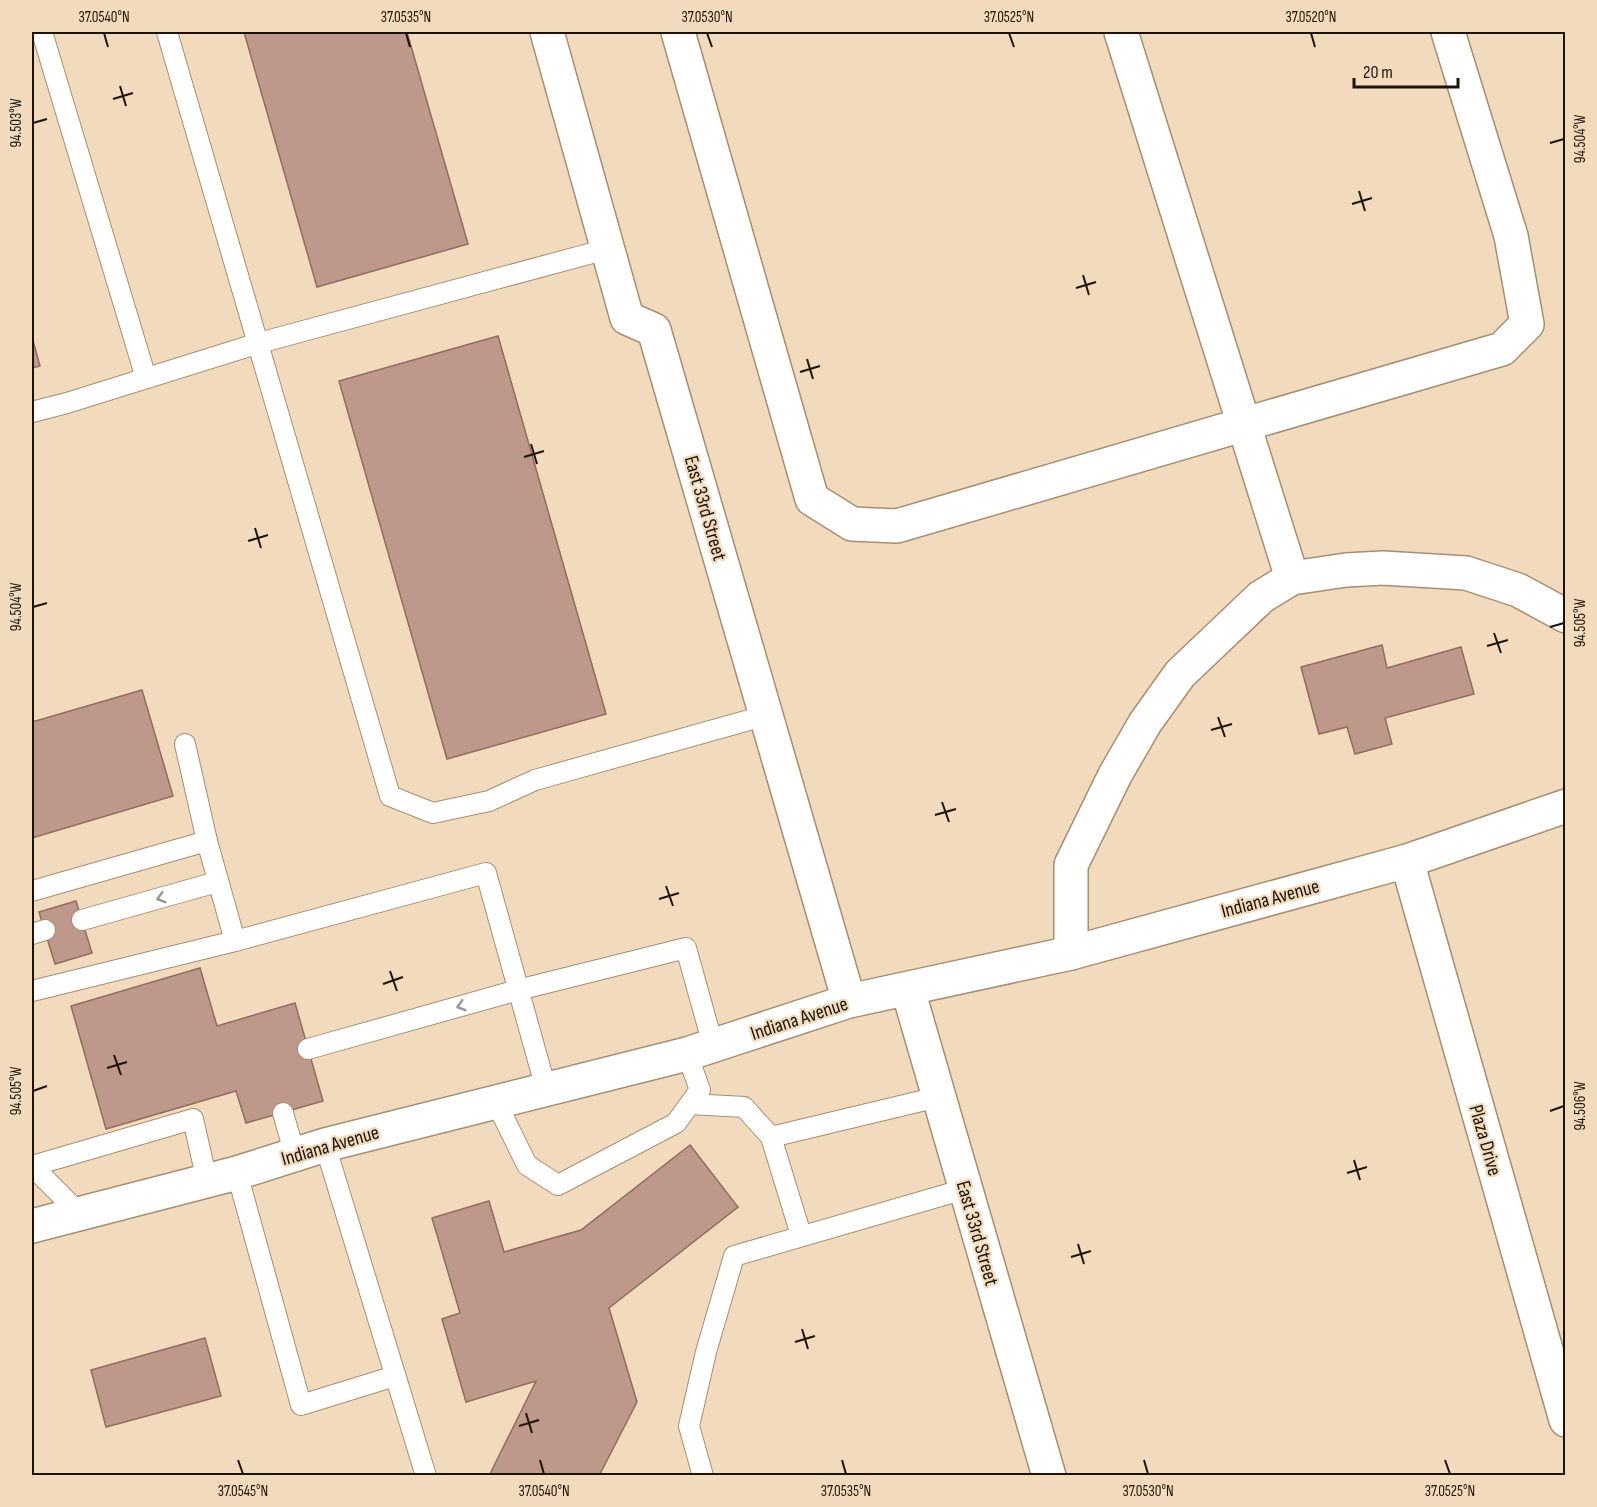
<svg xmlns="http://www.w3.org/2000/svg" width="1597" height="1507" font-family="'Sofia Sans Condensed',sans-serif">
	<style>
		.building { fill: #be998b; stroke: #8f6d5f; stroke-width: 1.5 }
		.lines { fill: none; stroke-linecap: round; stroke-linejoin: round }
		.service-casing { stroke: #a58f73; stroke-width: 22 }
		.minor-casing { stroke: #a58f73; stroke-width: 36 }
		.tertiary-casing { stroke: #a58f73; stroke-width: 36 }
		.service { stroke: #fff; stroke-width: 20 }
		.minor { stroke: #fff; stroke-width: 33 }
		.tertiary { stroke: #fff; stroke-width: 33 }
		.oneway { stroke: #989590 }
		.ticks { fill: none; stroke: #1b1308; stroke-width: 2 }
		.labels { text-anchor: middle; stroke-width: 4.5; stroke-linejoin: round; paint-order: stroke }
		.street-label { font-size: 20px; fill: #1b1308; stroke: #f2dbbc }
		.neatline { fill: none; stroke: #1b1308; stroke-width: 2 }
		.ticks-label { font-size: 15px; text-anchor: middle; fill: #1b1308 }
	</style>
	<rect width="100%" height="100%" fill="#f2dbbc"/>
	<g class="building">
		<path d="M244,32H407L468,244L317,287Z"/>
		<path d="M498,336L606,714L447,759L339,381Z"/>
		<path d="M32,337L40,366L32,368Z"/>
		<path d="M1382,645L1387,668L1461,647L1474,694L1385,718L1392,744L1355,754L1347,727L1319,734L1301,667Z"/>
		<path d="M142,690L173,796L32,838V722Z"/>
		<path d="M76,901L92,953L55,964L39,912Z"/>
		<path d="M200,968L217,1026L295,1003L323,1101L246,1123L236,1091L106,1129L71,1006Z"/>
		<path d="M690,1145L738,1207L609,1308L637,1402L599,1476H489L536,1381L466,1402L442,1319L460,1313L432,1218L489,1201L504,1252L581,1230Z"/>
		<path d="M205,1338L221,1396L106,1427L91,1370Z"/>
	</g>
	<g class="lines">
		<defs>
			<g id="service">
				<path d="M42,32L146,378"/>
				<path d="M167,32L390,796L433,813L489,801L535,780L767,715"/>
				<path d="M32,412L67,403L259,343L607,249"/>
				<path d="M185,744L207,841L235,941"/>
				<path d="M32,891L207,841"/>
				<path d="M82,920L217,882"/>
				<path d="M32,934L45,930"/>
				<path d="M32,991L235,941L486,873L546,1089"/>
				<path d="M308,1049L518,990L686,948L713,1045"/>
				<path d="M496,1102L527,1165L558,1185L676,1123L700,1090L687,1054"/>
				<path d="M690,1104L744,1107L771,1137L938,1097"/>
				<path d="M283,1113L295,1155"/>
				<path d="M771,1137L801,1235"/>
				<path d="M325,1145L426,1476"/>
				<path d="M32,1166L193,1119L207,1181"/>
				<path d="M32,1166L80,1214"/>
				<path d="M237,1173L301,1405L395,1376"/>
				<path d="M703,1476L689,1426L706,1352L734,1256L965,1189"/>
			</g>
			<g id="minor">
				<path d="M547,32L627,318L654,330L849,1001"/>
				<path d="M678,32L812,499L852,524L897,526L1502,349L1527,324L1511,236L1448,32"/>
				<path d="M1121,32L1292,578"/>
				<path d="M1407,861L1566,1420"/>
				<path d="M1071,953V865L1115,775L1145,723L1180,674L1261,597L1292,578L1346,570L1383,568L1466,573L1518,590L1566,616"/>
				<path d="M908,990L1049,1476"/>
			</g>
			<path id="tertiary" d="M32,1226L237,1173L325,1145L687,1054L849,1001L1071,953L1407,861L1566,806"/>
		</defs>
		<use href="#service" class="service-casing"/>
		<use href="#minor" class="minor-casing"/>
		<use href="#tertiary" class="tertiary-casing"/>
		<use href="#service" class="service"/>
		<use href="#minor" class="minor"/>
		<use href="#tertiary" class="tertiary"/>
	</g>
	<defs><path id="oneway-chevron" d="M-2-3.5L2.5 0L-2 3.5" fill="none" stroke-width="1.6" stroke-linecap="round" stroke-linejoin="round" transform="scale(1.5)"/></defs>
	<g class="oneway">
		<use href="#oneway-chevron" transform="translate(161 898) rotate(164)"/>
		<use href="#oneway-chevron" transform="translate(461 1006) rotate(164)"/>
	</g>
	<path class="ticks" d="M104,33L108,47M406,33L410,47M707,33L712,47M1009,33L1014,47M1311,33L1315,47M120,86L126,106M113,99L133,93M33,123L47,119M1550,143L1564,139M1359,191L1365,211M1352,204L1372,198M1083,275L1089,295M1076,288L1096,282M807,359L813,379M800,372L820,366M531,444L537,464M524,457L544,451M255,528L261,548M248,541L268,535M33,607L47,603M1550,627L1564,623M1494,633L1501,653M1487,646L1508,640M1218,717L1225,737M1211,730L1232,724M942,802L949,822M935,815L956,809M666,886L673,906M659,899L679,893M390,971L397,991M383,984L403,977M114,1055L121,1075M107,1068L127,1062M33,1091L47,1086M1550,1111L1564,1106M1354,1160L1360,1180M1347,1173L1367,1167M1078,1244L1084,1264M1071,1257L1091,1251M802,1329L808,1349M795,1342L815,1336M526,1413L532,1433M519,1426L539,1420M238,1460L243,1474M540,1460L544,1474M842,1460L846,1474M1144,1460L1148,1474M1445,1460L1450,1474"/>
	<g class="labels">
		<g class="street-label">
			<text transform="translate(706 508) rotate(74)" y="7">East 33rd Street</text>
			<text transform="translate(1270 898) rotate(-15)" y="7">Indiana Avenue</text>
			<text transform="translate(799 1018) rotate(-18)" y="7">Indiana Avenue</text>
			<text transform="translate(1486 1140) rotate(74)" y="7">Plaza Drive</text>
			<text transform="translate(330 1145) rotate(-16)" y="7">Indiana Avenue</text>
			<text transform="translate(978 1233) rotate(74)" y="7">East 33rd Street</text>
		</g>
	</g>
	<rect width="1597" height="1507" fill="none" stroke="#f2dbbc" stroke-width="66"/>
	<path d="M1354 78v9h104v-9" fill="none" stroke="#1b1308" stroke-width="3"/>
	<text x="1363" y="78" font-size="18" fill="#1b1308" stroke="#f2dbbc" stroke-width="4.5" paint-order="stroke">20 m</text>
	<rect x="33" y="33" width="1531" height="1441" class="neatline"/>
	<g class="ticks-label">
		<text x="104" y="22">37.0540°N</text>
		<text x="406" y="22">37.0535°N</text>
		<text x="707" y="22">37.0530°N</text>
		<text x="1009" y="22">37.0525°N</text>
		<text x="1311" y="22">37.0520°N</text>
		<text transform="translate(16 123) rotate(-90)" y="5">94.503°W</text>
		<text transform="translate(1580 139) rotate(-90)" y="5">94.504°W</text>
		<text transform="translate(16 607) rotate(-90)" y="5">94.504°W</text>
		<text transform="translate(1580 623) rotate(-90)" y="5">94.505°W</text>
		<text transform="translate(16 1091) rotate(-90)" y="5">94.505°W</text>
		<text transform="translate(1580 1106) rotate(-90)" y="5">94.506°W</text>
		<text x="243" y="1496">37.0545°N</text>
		<text x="544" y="1496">37.0540°N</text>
		<text x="846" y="1496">37.0535°N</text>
		<text x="1148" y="1496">37.0530°N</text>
		<text x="1450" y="1496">37.0525°N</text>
	</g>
</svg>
